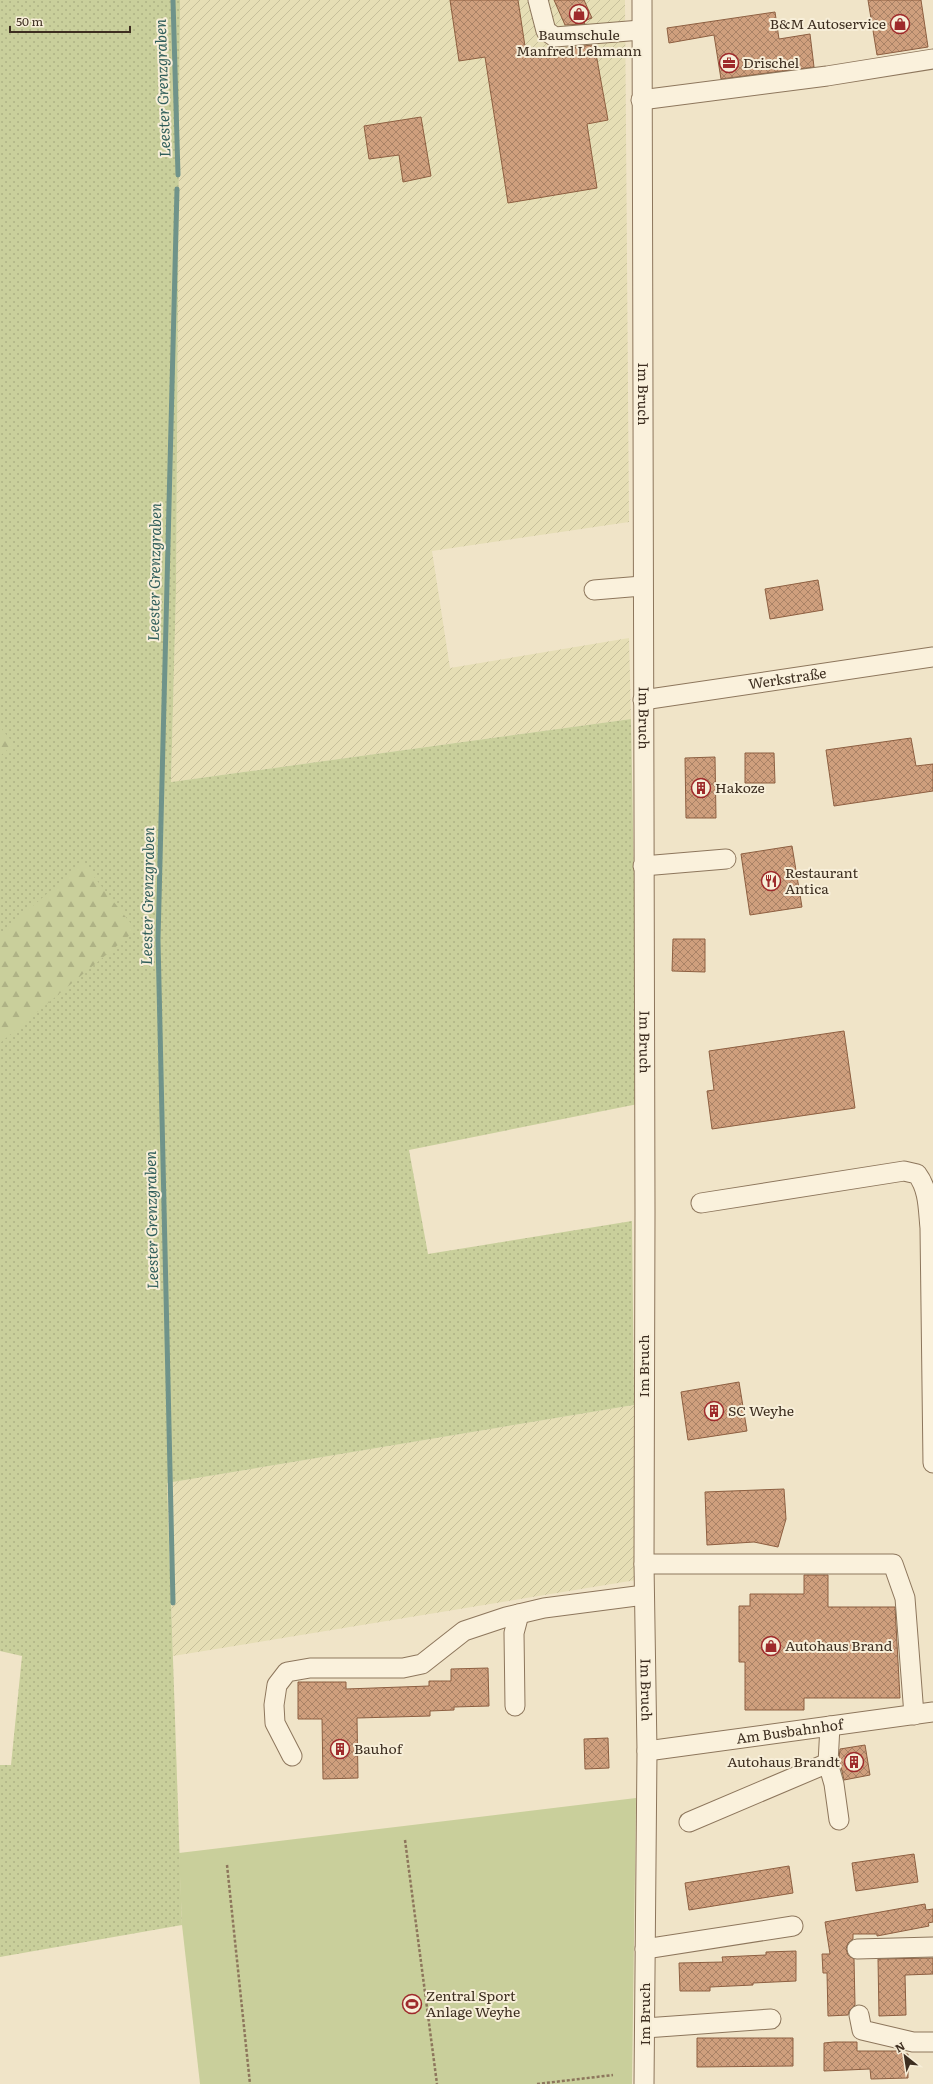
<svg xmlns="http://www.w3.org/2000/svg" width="933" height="2084" font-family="Literata,serif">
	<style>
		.farmland { fill: url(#farmland-furrows) }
		.grass { fill: url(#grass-dots) }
		.forest { fill: url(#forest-firs) }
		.garden { fill: #c9cf9b }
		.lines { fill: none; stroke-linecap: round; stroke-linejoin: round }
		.stream { stroke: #6f938a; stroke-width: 5 }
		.building { fill: url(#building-cross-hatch); stroke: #8d5f41 }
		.minor-casing { stroke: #8d765c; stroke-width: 21 }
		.path { stroke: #8d765c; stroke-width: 2.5; stroke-dasharray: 3 2; stroke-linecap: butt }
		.minor { stroke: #faf1dc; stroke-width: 19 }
		.labels { text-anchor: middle; stroke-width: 4; stroke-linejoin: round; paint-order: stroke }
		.poi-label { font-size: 14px; fill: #3d2e20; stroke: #f7eed8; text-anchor: start }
		.street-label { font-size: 14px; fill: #3d2e20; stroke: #f7eed8 }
		.water-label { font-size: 15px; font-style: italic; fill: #2f5d5a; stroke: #f7eed8 }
	</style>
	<defs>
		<pattern id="farmland-furrows" width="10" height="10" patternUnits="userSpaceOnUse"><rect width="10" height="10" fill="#e6deb5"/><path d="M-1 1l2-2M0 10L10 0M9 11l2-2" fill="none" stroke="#c6bf9b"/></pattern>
		<pattern id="grass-dots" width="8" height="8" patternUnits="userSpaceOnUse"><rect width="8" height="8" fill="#c9cf9b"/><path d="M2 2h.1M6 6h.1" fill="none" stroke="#aeb285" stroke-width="1.8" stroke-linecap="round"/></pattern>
		<pattern id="forest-firs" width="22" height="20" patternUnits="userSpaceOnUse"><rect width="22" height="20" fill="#c9cf9b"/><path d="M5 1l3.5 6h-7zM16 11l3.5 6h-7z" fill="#aeb285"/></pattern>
		<pattern id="building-cross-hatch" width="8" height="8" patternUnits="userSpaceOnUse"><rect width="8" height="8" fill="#cf9f7d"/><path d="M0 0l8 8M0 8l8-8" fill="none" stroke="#a98266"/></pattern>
	</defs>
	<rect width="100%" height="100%" fill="#f0e4c8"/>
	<g class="farmland">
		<path d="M180,0H625L629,522L432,551L450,668L629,638L631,719L171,782L176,591Z"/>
		<path d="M634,1405L636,1580L173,1656L167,1483Z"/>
	</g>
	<path class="grass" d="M0,0H180L176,591L171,782L631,719L638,1104L409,1150L428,1254L632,1221L634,1405L167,1483L182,1925L0,1957V1765H11L22,1656L0,1651Z"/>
	<g class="forest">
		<path d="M0,727L14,744L0,756Z"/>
		<path d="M83,863L136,930L0,1043V934Z"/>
	</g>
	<path class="garden" d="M636,1798L632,2084H200L182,1925L179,1853Z"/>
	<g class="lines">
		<g class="stream">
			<path d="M173,0L178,175"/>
			<path d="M173,1603L158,940L177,189"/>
		</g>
	</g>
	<g class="building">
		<path d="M450,0H518L526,53L592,45L597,59L608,120L587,124L597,188L508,203L485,57L459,61Z"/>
		<path d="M554,0H584L592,18L584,21L585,24L565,25Z"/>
		<path d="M868,0H921L928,47L877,55Z"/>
		<path d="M775,12L779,39L810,34L814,67L721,79L714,35L669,43L667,28Z"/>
		<path d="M421,117L431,176L403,182L399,155L369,159L364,126Z"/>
		<path d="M818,580L823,610L770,619L765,589Z"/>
		<path d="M911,738L916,766L933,764V791L834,806L826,750Z"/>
		<path d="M745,753H774L775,783H745Z"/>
		<path d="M715,757L716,818H686L685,758Z"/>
		<path d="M792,846L802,907L750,915L741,854Z"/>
		<path d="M673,939H705V972L672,971Z"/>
		<path d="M844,1031L855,1108L712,1129L707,1091L714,1090L709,1051Z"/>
		<path d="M739,1382L747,1431L688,1440L681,1392Z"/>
		<path d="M784,1489L786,1519L778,1547L754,1542L707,1545L705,1492Z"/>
		<path d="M804,1575H828V1607H895L900,1698H804V1710H745V1662H739V1606H750V1594H804Z"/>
		<path d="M488,1668L489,1706L454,1707V1710L430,1711V1716L357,1718L358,1778L323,1779L322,1719H298V1682H346V1689L429,1686V1681H451V1669Z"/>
		<path d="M608,1738L609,1768L585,1769L584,1739Z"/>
		<path d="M865,1745L870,1775L844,1780L839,1758L840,1749Z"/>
		<path d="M914,1854L918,1882L856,1891L852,1863Z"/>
		<path d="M789,1866L793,1893L689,1910L685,1883Z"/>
		<path d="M925,1904L926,1910L933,1909V1922L928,1923L929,1926L877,1936V1934H853V1939L848,1943L846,1949L848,1955L854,1959L855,2005L849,2011L848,2015L828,2016L827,1973H823L822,1954H830L825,1922Z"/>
		<path d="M796,1951V1981L753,1983V1985L710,1987V1991H680L679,1963L723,1962L722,1957L766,1955V1952Z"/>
		<path d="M933,1958V1974L905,1975L906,2015L879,2016L878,1959Z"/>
		<path d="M697,2038H793V2066L697,2067Z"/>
		<path d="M834,2042H857V2051H903V2054H908V2078L871,2079L870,2069L824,2071V2043Z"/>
	</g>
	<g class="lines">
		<defs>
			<g id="minor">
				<path d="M538,0L546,31L555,37L641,30"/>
				<path id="s1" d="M642,0L645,1212L644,1564L647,1751L644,2084"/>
				<path d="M641,100L827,76L933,59"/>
				<path d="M594,590L642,586"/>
				<path id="s2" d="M643,700L933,657"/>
				<path d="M643,866L726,859"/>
				<path d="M701,1203L904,1171L917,1174C929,1190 928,1209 930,1228L933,1463"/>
				<path d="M644,1564H893L905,1598L914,1715"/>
				<path d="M515,1706L514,1633L519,1614"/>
				<path d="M830,1726L828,1763L834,1784L839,1820"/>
				<path id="s3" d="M647,1751L933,1712"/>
				<path d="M292,1756L275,1723L274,1705L277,1685L287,1672L310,1668H403L422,1664L464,1631L506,1617L544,1608L644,1595"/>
				<path d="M689,1822L828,1763"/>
				<path d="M645,1949L793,1926"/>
				<path d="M857,1949L933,1947"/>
				<path d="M859,2015L862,2030L913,2042H933"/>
				<path d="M645,2028L771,2019"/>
			</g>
		</defs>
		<use href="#minor" class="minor-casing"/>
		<g class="path">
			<path d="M405,1840L437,2084"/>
			<path d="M227,1865L250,2084"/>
			<path d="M537,2084L613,2075"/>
		</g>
		<use href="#minor" class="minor"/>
	</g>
	<defs>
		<symbol id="shop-ring" viewBox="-11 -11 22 22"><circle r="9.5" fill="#f7eed8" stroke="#9e2a2b" stroke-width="1.5"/><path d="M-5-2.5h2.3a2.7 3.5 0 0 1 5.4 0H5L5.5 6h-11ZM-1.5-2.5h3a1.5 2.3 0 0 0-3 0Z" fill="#9e2a2b"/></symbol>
		<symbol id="office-ring" viewBox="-11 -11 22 22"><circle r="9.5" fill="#f7eed8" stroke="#9e2a2b" stroke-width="1.5"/><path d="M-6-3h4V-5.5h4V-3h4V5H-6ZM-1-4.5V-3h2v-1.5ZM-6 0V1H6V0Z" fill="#9e2a2b"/></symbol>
		<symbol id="building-ring" viewBox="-11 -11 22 22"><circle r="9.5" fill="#f7eed8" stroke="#9e2a2b" stroke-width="1.5"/><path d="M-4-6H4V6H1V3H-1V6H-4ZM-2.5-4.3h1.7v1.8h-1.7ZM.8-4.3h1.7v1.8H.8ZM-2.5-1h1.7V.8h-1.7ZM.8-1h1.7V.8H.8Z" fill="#9e2a2b"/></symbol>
		<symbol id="restaurant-ring" viewBox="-11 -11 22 22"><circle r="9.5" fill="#f7eed8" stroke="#9e2a2b" stroke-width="1.5"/><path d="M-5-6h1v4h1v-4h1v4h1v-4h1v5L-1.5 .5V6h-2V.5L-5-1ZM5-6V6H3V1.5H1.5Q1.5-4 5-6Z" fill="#9e2a2b"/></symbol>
		<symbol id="stadium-ring" viewBox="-11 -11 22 22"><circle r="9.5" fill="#f7eed8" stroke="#9e2a2b" stroke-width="1.5"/><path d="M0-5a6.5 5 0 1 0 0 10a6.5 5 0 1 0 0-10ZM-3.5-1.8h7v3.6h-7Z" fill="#9e2a2b"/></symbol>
	</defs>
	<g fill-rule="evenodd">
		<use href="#shop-ring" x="568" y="3" width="22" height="22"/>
		<use href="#shop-ring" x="889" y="13" width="22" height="22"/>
		<use href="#office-ring" x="718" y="52" width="22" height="22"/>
		<use href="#building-ring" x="690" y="777" width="22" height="22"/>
		<use href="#restaurant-ring" x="760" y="870" width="22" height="22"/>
		<use href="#building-ring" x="703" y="1400" width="22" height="22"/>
		<use href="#shop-ring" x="760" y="1635" width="22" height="22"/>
		<use href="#building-ring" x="329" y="1738" width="22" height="22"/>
		<use href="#building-ring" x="843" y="1751" width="22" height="22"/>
		<use href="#stadium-ring" x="401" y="1993" width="22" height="22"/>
	</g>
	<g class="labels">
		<g class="poi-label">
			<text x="886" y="29" text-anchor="end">B&amp;M Autoservice</text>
			<text x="579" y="40" text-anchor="middle">Baumschule<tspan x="579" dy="16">Manfred Lehmann</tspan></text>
			<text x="743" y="68">Drischel</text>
			<text x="715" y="793">Hakoze</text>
			<text x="785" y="878">Restaurant<tspan x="785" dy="16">Antica</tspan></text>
			<text x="728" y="1416">SC Weyhe</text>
			<text x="785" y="1651">Autohaus Brand</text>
			<text x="354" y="1754">Bauhof</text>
			<text x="840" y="1767" text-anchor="end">Autohaus Brandt</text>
			<text x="426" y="2001">Zentral Sport<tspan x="426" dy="16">Anlage Weyhe</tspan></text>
		</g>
		<g class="street-label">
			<text dy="5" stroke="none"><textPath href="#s1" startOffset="394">Im Bruch</textPath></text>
			<text dy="5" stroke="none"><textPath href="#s2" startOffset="146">Werkstraße</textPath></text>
			<text dy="5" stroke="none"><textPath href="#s1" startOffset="718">Im Bruch</textPath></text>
			<text dy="5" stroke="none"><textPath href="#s1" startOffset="1042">Im Bruch</textPath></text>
			<text transform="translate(644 1366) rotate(-90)" y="5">Im Bruch</text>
			<text dy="5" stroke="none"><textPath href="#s1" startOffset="1690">Im Bruch</textPath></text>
			<text dy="5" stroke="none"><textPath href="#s3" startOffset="144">Am Busbahnhof</textPath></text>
			<text transform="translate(645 2014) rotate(-90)" y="5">Im Bruch</text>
		</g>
		<g class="water-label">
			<text transform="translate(163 88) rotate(-92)" y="5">Leester Grenzgraben</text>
			<text transform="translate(155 572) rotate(-89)" y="5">Leester Grenzgraben</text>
			<text transform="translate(148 896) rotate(-89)" y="5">Leester Grenzgraben</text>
			<text transform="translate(152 1220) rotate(-91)" y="5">Leester Grenzgraben</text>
		</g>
	</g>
	<g transform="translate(905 2056) rotate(330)" stroke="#f7eed8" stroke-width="3" paint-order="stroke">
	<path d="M0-3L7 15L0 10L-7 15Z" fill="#3d2e20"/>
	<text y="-6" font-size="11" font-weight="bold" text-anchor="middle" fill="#3d2e20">N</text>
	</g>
	<path d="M10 26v6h120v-6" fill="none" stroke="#3d2e20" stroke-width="2"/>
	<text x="16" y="26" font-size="12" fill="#3d2e20" stroke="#f7eed8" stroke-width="3" paint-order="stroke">50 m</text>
</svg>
